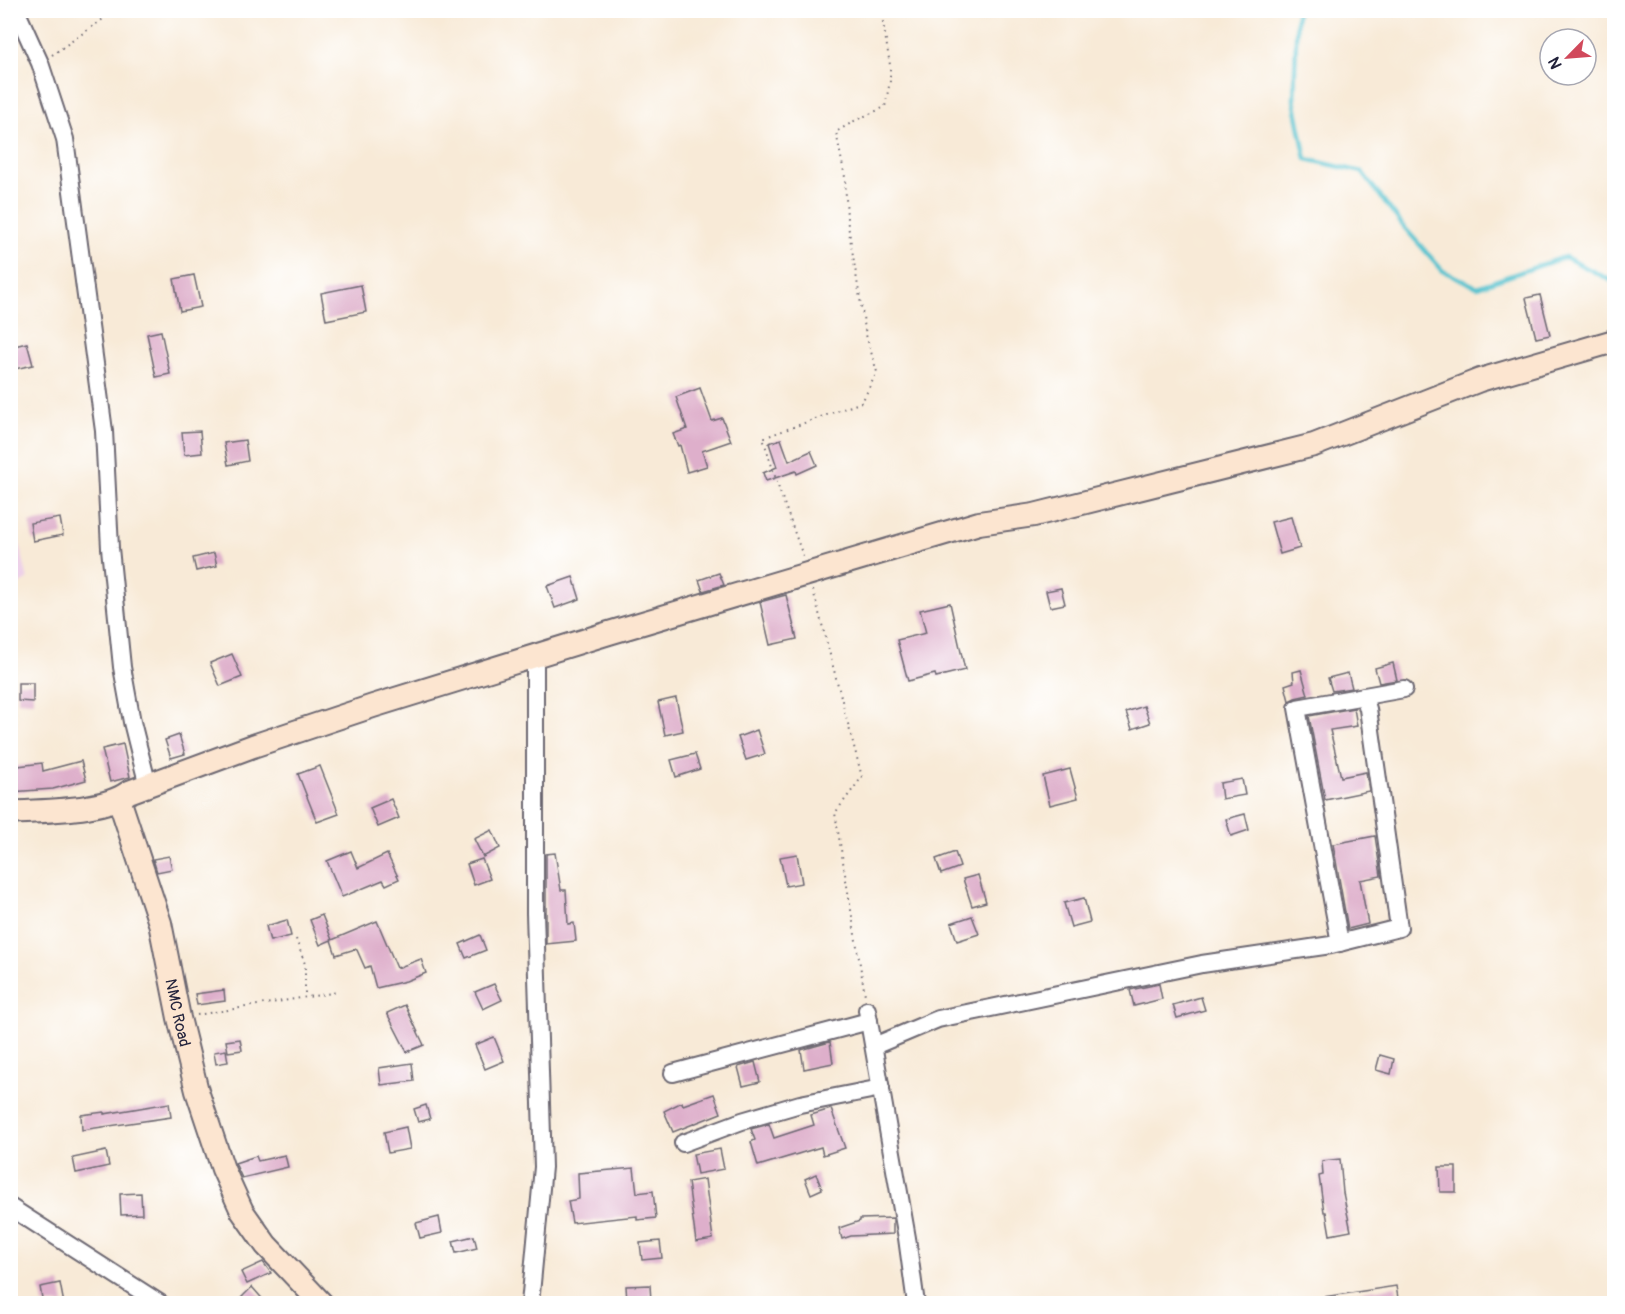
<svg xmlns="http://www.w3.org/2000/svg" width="1625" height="1314" font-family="Pangolin,sans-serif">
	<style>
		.built { fill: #edd0e8 }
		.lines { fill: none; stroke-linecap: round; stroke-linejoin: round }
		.stream { stroke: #57c3cf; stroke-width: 4.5 }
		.building { fill: #deafcb }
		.street-casing { stroke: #6d6872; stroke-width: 20 }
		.secondary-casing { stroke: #6d6872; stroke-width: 26 }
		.path { stroke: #6d6872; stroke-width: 2; stroke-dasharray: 1.5 4.5; stroke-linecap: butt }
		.street { stroke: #fff; stroke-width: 16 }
		.secondary { stroke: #fce5d0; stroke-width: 22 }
		.labels { text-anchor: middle; stroke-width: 5; stroke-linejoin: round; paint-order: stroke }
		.street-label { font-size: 16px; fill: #22223b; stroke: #fff }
	</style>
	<rect width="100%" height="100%" fill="#fff"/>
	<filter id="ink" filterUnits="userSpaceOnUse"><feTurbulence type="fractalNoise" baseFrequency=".0167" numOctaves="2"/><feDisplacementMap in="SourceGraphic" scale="12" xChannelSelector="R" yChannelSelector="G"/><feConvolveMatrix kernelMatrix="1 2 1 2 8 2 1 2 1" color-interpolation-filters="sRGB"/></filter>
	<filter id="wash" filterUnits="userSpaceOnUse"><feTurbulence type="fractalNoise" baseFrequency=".008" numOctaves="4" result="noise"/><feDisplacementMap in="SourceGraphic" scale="24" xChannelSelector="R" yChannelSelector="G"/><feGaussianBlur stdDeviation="1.35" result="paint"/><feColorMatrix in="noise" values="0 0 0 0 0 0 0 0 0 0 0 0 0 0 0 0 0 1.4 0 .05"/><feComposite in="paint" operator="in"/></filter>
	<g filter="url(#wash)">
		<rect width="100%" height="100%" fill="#f8ead7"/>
		<path class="built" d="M11,506L28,580L11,588H10Z"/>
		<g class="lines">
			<path class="stream" d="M1297,10L1294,100L1306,159L1362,172L1403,226L1443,271L1477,287L1565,257L1614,282"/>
		</g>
		<g id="blocks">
			<g class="building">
				<path d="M194,275L201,307L180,311L174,279Z"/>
				<path d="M361,285L366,312L326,320L321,293Z"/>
				<path d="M1540,295L1550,335L1536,338L1526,298Z"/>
				<path d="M161,331L170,374L156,377L147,334Z"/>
				<path d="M27,343L33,365L10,370V347Z"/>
				<path d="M700,388L712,421L722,418L731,441L702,451L707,466L687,472L680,445L678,446L673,434L687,429L676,397Z"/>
				<path d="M200,431L202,453L184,455L182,432Z"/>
				<path d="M781,439L789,461L811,451L817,465L797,474L796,471L766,481L763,473L777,467L769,443Z"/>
				<path d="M245,440L248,461L228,465L224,443Z"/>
				<path d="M1291,517L1300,548L1280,554L1271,522Z"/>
				<path d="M60,518L63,535L33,541L30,523Z"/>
				<path d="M214,553L217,566L196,571L193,558Z"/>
				<path d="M719,573L724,585L703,591L699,580Z"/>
				<path d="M573,577L580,599L555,608L547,586Z"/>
				<path d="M1061,588L1065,604L1050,607L1046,591Z"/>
				<path d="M786,595L797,639L770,645L760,602Z"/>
				<path d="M950,603L965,670L936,677L935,674L908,681L897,640L926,633L920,610Z"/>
				<path d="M232,654L242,677L220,686L210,663Z"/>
				<path d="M1393,663L1397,680L1379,683L1375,668Z"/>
				<path d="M1301,670L1308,695L1295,698L1289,701L1285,685L1294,682L1293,672Z"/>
				<path d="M1348,673L1352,688L1332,691L1328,678Z"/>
				<path d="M18,683H33V702L18,701Z"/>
				<path d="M676,698L683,731L665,735L658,702Z"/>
				<path d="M1144,706L1150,723L1132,729L1126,712Z"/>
				<path d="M1354,708L1357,726L1330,730L1341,777L1366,772L1369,791L1325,800L1309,716Z"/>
				<path d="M757,730L765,754L746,760L738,737Z"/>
				<path d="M179,735L185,754L171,758L165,740Z"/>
				<path d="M123,744L130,777L110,782L102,749Z"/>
				<path d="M695,754L700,769L676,777L671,760Z"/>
				<path d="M81,761L86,780L53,789L10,792V767L42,763L43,771Z"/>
				<path d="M320,766L339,814L317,822L298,774Z"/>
				<path d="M1070,769L1078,798L1050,805L1043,776Z"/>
				<path d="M1242,779L1245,795L1222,799L1220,783Z"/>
				<path d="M391,799L399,818L378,827L370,808Z"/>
				<path d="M1245,814L1249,830L1231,836L1226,819Z"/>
				<path d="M492,830L500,848L483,857L474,839Z"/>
				<path d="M1375,836L1381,876L1360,880L1368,924L1348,929L1333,844Z"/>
				<path d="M351,851L358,868L387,854L399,879L386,885L383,880L342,897L327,861Z"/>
				<path d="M955,852L960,867L941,874L936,859Z"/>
				<path d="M555,853L561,890H566L568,924L574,923L576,941L546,944V854Z"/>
				<path d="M797,854L802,883L786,886L780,857Z"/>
				<path d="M169,856L172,869L157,872L153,859Z"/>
				<path d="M482,859L490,879L474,885L467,864Z"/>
				<path d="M978,875L986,902L972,906L963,879Z"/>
				<path d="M1084,898L1090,922L1071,927L1064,903Z"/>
				<path d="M322,915L332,940L377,921L397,968L421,959L426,973L406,981L376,988L370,966L365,968L357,950L355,949L336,955L331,940L320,945L310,920Z"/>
				<path d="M972,916L979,934L957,941L951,923Z"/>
				<path d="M287,920L291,936L270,941L266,926Z"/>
				<path d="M480,935L486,950L466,958L460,944Z"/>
				<path d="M494,984L502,1000L483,1009L475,992Z"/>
				<path d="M1159,984L1162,999L1134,1006L1130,990Z"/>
				<path d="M224,990L225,1001L197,1005L195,994Z"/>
				<path d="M1201,997L1205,1010L1177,1018L1173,1005Z"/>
				<path d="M405,1005L424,1045L407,1052L387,1013Z"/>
				<path d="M494,1037L504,1061L485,1069L475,1045Z"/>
				<path d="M240,1039L242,1050L228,1052L226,1041Z"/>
				<path d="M830,1042L833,1063L804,1069L801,1050Z"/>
				<path d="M226,1050L228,1062L216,1064L214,1052Z"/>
				<path d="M1380,1055L1394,1059L1391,1074L1376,1070Z"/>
				<path d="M755,1062L760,1082L743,1086L738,1067Z"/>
				<path d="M412,1063L414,1081L381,1085L379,1068Z"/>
				<path d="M714,1094L721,1113L673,1132L664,1111L682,1102L683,1105Z"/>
				<path d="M169,1103L171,1117L82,1130L81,1115L104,1112V1114Z"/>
				<path d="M426,1105L430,1119L418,1122L414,1109Z"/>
				<path d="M831,1109L845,1148L823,1155L821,1147L758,1166L751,1142L755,1140L751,1129L769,1124L774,1138L814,1125L811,1115Z"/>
				<path d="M406,1127L410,1149L388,1153L384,1132Z"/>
				<path d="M720,1149L724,1169L697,1174L693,1154Z"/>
				<path d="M106,1151L109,1166L76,1173L73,1158Z"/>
				<path d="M285,1155L288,1167L242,1178L235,1163L256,1156L258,1161Z"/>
				<path d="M1340,1159L1343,1193L1351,1231L1330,1235L1326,1212H1324L1319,1176L1323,1175L1322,1161Z"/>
				<path d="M1439,1167H1456V1192H1440Z"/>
				<path d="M634,1168L637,1193L653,1191L656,1218L637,1220V1216L572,1223L568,1201L579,1199L578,1173Z"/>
				<path d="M816,1174L822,1189L811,1194L805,1179Z"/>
				<path d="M705,1179L713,1239L696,1242L688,1182Z"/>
				<path d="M141,1193L142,1214L121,1215L120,1194Z"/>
				<path d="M439,1217L442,1233L420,1238L416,1223Z"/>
				<path d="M893,1218V1234L851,1236L842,1239L839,1228L860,1221V1219Z"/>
				<path d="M474,1236L477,1248L456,1253L453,1241Z"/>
				<path d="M660,1241L662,1258L642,1260L640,1243Z"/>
				<path d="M263,1262L271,1273L247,1284L241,1272Z"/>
				<path d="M60,1283L64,1304H43L40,1287Z"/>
				<path d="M650,1285L651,1301L627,1302L626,1286Z"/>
				<path d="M1396,1286L1399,1304H1324V1297Z"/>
				<path d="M252,1287L267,1304H235Z"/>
			</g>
		</g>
	</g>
	<g filter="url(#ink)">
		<use href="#blocks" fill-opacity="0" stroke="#6d6872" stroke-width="1.5"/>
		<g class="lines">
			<defs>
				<g id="street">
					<path d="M16,10L40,63L65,139L104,431L110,548L122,667L132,722L148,786"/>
					<path d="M1340,943L1297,708L1404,689"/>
					<path d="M867,1010L907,1238L916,1304"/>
					<path d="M874,1046L938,1019L1202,964L1331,945L1399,928L1368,709L1364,696"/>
					<path d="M673,1073L869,1021"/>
					<path d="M683,1143L742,1121L800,1104L881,1088"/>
					<path d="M10,1207L161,1304"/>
					<path d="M530,1304L543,1167L535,913V657"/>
				</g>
				<g id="secondary">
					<path id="s1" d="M119,799L160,923L179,1018L197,1091L223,1169L242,1211L266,1245L322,1304"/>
					<path d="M10,813C44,810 102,812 129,792L253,746L373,706L609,633L979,523L1034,515L1314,445L1480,380L1614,341"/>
				</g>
			</defs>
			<use href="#street" class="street-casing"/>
			<use href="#secondary" class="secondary-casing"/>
			<g class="path">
				<path d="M52,55L116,10"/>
				<path d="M803,556L780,492L763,438L862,402L877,372L866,335L847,219L845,177L836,132L856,120L885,107L890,81V65L881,10"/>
				<path d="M813,590L862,777L835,813L865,995"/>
				<path d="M296,939L305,964V997"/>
				<path d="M197,1015L338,992"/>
			</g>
			<use href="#street" class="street"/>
			<use href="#secondary" class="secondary"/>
		</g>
	</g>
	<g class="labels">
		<g class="street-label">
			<text dy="6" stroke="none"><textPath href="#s1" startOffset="222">NMC Road</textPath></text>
		</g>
	</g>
	<rect width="1625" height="1314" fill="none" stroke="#fff" stroke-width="36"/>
	<g transform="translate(1568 57) rotate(245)"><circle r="28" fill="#ffffff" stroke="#a7a7b1" stroke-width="1.5"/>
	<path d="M0-4.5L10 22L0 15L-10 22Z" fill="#d1495b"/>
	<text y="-9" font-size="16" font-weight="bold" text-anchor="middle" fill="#22223b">N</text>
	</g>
</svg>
